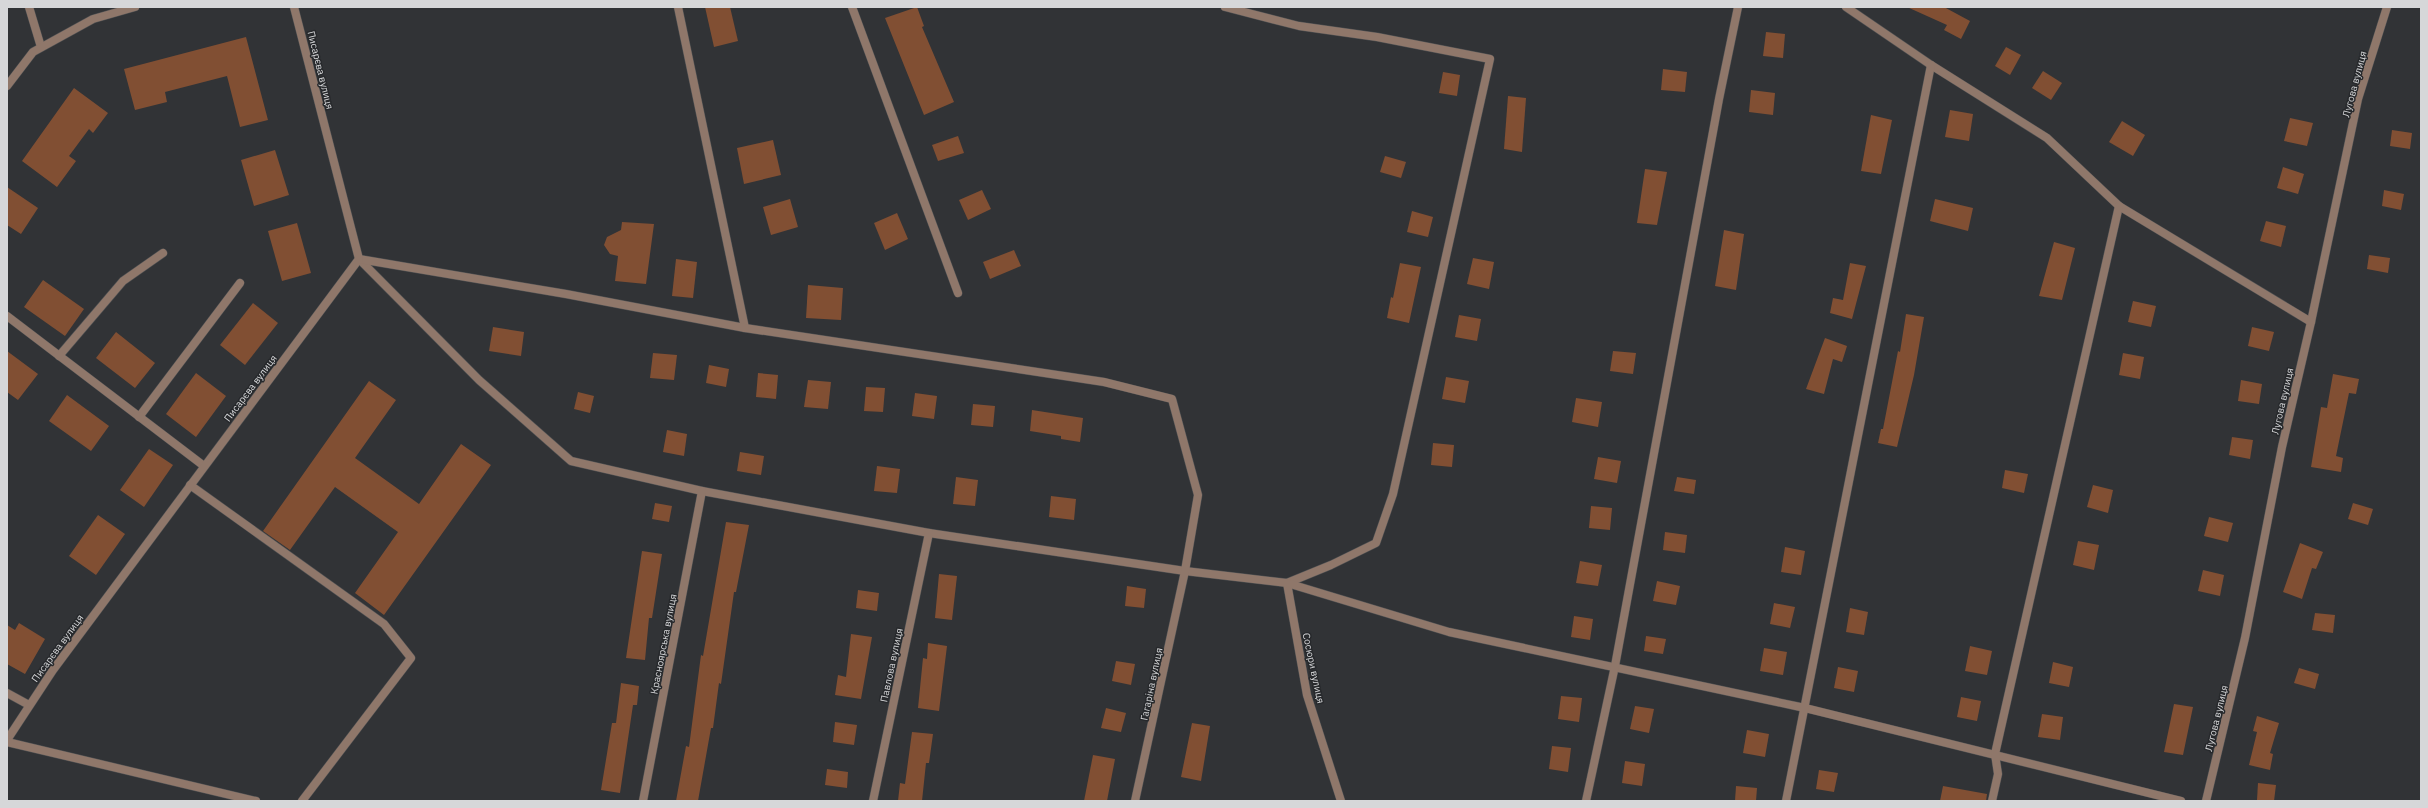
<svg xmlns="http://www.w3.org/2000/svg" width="2428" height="808" font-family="'IBM Plex Sans',sans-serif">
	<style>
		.building { fill: #814f33 }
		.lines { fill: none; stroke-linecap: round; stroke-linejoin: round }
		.service-casing { stroke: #4f5153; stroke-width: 9 }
		.minor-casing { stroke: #4f5153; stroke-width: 9 }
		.tertiary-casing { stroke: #4f5153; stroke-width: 9 }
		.service { stroke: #8f776a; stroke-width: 8 }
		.minor { stroke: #8f776a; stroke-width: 8 }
		.tertiary { stroke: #8f776a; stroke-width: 8 }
		.labels { text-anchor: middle; stroke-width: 3; stroke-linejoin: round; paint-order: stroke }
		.street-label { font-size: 10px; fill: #d6d7d9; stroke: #27292c }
	</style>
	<rect width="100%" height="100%" fill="#313336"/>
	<g class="building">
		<path d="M705,7H730L738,41L714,47Z"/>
		<path d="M917,7L924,26L922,27L954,102L924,115L885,18Z"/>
		<path d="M1907,7H1944L1970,21L1961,39L1944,30L1947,25Z"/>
		<path d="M1766,32L1785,34L1783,58L1763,56Z"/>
		<path d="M246,37L268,120L240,127L227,76L165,92L167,102L135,110L124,69Z"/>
		<path d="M2006,47L2021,55L2010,75L1995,66Z"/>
		<path d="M1663,69L1687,72L1685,92L1661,90Z"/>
		<path d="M2043,71L2062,83L2051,100L2032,88Z"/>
		<path d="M1443,72L1460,75L1457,96L1439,93Z"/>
		<path d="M74,88L108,113L93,133L89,129L69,156L76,161L57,187L22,161Z"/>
		<path d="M1751,90L1775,93L1773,115L1749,112Z"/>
		<path d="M1508,96L1526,98L1522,152L1504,149Z"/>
		<path d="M1950,110L1973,114L1969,141L1945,137Z"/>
		<path d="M1871,115L1892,120L1881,174L1861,171Z"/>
		<path d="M2290,118L2313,123L2307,146L2284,141Z"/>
		<path d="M2122,121L2145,135L2133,156L2109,142Z"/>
		<path d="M2392,130L2412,133L2410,149L2390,146Z"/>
		<path d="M958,136L964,153L938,161L932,145Z"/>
		<path d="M773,140L781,175L744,184L737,148Z"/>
		<path d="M275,150L289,195L254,206L241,160Z"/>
		<path d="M1385,156L1406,162L1401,178L1380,172Z"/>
		<path d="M2283,167L2304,174L2298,194L2277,188Z"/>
		<path d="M1645,169L1667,172L1657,225L1637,223Z"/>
		<path d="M7,187L38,208L21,234L7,225Z"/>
		<path d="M982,190L991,209L968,220L959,200Z"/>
		<path d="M2384,190L2404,194L2401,210L2382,206Z"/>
		<path d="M790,199L798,227L771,235L763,207Z"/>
		<path d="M1935,199L1973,208L1968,231L1930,221Z"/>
		<path d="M1412,211L1433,217L1428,237L1407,232Z"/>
		<path d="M897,213L908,239L885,250L874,223Z"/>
		<path d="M2266,221L2286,226L2281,247L2260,241Z"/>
		<path d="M622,222L654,224L646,284L615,281L618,256L610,254L604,245L607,237L621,230Z"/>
		<path d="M297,223L311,273L282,281L268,231Z"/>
		<path d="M1724,230L1744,234L1736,290L1715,286Z"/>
		<path d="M2054,242L2075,248L2062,300L2039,296Z"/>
		<path d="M1014,250L1021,266L990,279L983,262Z"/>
		<path d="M2369,255L2390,258L2388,273L2367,269Z"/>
		<path d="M1473,258L1494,262L1489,289L1467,284Z"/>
		<path d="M676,259L697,262L693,298L672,296Z"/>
		<path d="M1400,263L1421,267L1409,323L1387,318L1391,297L1393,298Z"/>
		<path d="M1850,263L1866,266L1852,319L1830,313L1833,298L1843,300Z"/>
		<path d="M43,280L84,309L65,336L24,307Z"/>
		<path d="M808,285L843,288L841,320L806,318Z"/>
		<path d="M2133,301L2156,306L2151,327L2128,322Z"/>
		<path d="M253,303L278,323L245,365L220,345Z"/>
		<path d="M1906,314L1924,317L1914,375L1897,447L1878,443L1881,429H1883L1898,351L1900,352Z"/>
		<path d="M1459,315L1481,319L1477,341L1455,337Z"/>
		<path d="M493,327L524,332L521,356L489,351Z"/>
		<path d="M2252,327L2274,332L2269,351L2248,346Z"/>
		<path d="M116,332L155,363L135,388L96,358Z"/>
		<path d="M1825,338L1847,346L1842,362L1833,359L1824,394L1806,389Z"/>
		<path d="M7,351L38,374L18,400L7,392Z"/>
		<path d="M1613,351L1636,353L1633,374L1610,371Z"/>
		<path d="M653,353L677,355L674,380L650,378Z"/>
		<path d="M2123,353L2144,357L2140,379L2119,375Z"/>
		<path d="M709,365L729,369L726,387L706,383Z"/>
		<path d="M196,373L226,396L196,437L166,414Z"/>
		<path d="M758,373L778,375L776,399L756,397Z"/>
		<path d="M2333,374L2359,379L2356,394L2349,393L2336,456L2343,458L2341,472L2311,467L2321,407L2327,408Z"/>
		<path d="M1446,377L1469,381L1465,403L1442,399Z"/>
		<path d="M808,380L831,382L828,409L804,407Z"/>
		<path d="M2241,380L2262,384L2259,404L2238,401Z"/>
		<path d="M369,381L396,400L355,458L419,504L461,444L491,465L384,615L355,593L398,532L335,487L290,550L263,531Z"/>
		<path d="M866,387L885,388L883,412L864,411Z"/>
		<path d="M578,392L594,396L590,413L574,409Z"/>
		<path d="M915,393L937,396L934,419L912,416Z"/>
		<path d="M67,395L109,426L91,451L49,421Z"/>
		<path d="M1576,398L1602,402L1598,427L1572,422Z"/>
		<path d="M973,404L995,406L993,427L971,425Z"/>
		<path d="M1032,410L1083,418L1080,442L1061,439V436L1030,431Z"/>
		<path d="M667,430L687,434L684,456L663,452Z"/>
		<path d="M2232,437L2253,440L2250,459L2229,455Z"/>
		<path d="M1433,443L1454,445L1452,467L1431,465Z"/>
		<path d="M149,449L173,465L144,507L120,490Z"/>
		<path d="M740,452L764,456L761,475L737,471Z"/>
		<path d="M1598,457L1621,461L1617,483L1594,479Z"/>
		<path d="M877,466L900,469L897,493L874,491Z"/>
		<path d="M2005,470L2028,474L2024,493L2002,488Z"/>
		<path d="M956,477L978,480L975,506L953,504Z"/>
		<path d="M1677,477L1696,480L1694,494L1674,491Z"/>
		<path d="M2093,485L2113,490L2108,513L2087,507Z"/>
		<path d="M1051,496L1076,499L1074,520L1049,517Z"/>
		<path d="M655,503L672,506L669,522L652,519Z"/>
		<path d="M2353,503L2373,509L2368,525L2348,519Z"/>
		<path d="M1591,506L1612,508L1610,530L1589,528Z"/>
		<path d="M98,515L125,534L96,575L69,556Z"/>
		<path d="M2209,517L2233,523L2228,542L2204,536Z"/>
		<path d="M726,522L749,525L736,592H734L721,684L719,683L713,728H711L698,801H676L686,746L689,747L701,655L703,656Z"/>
		<path d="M1665,532L1687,535L1685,553L1663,550Z"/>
		<path d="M2078,541L2099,545L2094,570L2073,565Z"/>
		<path d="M2300,543L2323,552L2316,569L2312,568L2302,599L2283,592Z"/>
		<path d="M1785,547L1805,551L1801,575L1781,572Z"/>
		<path d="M642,551L662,554L652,618H649L645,660L626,658Z"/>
		<path d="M1580,561L1602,565L1598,586L1576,583Z"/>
		<path d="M2203,570L2224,575L2220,596L2198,591Z"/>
		<path d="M939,574L957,576L952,620L935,618Z"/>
		<path d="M1657,581L1680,586L1676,605L1653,601Z"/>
		<path d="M1127,586L1146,589L1144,608L1125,606Z"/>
		<path d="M858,590L879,593L877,611L856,608Z"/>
		<path d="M1774,603L1795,607L1790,628L1770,624Z"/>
		<path d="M1850,608L1868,612L1864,635L1846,632Z"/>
		<path d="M2315,613L2335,615L2333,633L2312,630Z"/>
		<path d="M1574,616L1593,619L1590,640L1571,637Z"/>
		<path d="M19,623L45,639L25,674L7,664V625L15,630Z"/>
		<path d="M851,634L872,637L861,699L835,695L838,675L846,677Z"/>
		<path d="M1646,636L1666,639L1663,654L1644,651Z"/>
		<path d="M928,643L947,646L939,711L918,708L923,658L927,659Z"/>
		<path d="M1970,646L1992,651L1987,675L1965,671Z"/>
		<path d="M1764,648L1787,652L1783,675L1760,671Z"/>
		<path d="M1116,661L1135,664L1131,685L1112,681Z"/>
		<path d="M2053,662L2073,667L2069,687L2049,683Z"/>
		<path d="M1838,667L1858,671L1854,692L1834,688Z"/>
		<path d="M2299,668L2319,674L2315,689L2294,683Z"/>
		<path d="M621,683L639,686L637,705H633L620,793L601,790L612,723H616Z"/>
		<path d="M1561,696L1582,698L1579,722L1558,719Z"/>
		<path d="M1961,697L1981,701L1977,721L1957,717Z"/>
		<path d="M2174,704L2193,707L2183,755L2164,752Z"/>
		<path d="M1635,706L1654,709L1649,733L1630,729Z"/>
		<path d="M1106,708L1126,713L1121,732L1101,728Z"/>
		<path d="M2042,714L2063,717L2060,740L2038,737Z"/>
		<path d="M2257,716L2279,723L2270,753L2273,754L2270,770L2249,765L2257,732L2253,731Z"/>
		<path d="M835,722L857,725L854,745L833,742Z"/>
		<path d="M1192,723L1210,726L1201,781L1181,777Z"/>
		<path d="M1747,730L1769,734L1765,757L1743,753Z"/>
		<path d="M912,732L933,734L929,763H926L922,801H898L900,783L905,784Z"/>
		<path d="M1552,746L1571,748L1568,772L1549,769Z"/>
		<path d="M1093,755L1115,759L1107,801H1084Z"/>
		<path d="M1625,761L1645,764L1642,786L1622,783Z"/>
		<path d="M827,769L848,772L847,788L825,785Z"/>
		<path d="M1819,770L1838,773L1834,792L1816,789Z"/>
		<path d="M2258,783L2276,785L2274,801L2257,800Z"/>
		<path d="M1736,786L1757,788L1756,801H1735Z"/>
		<path d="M1943,786L1987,794L1986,801H1940Z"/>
	</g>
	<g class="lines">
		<defs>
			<g id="service">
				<path d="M59,356L123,281L163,253"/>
				<path d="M139,417L240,283"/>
				<path d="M190,485L384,624L411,658L302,801"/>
			</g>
			<g id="minor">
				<path d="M29,7L41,47"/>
				<path d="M678,7L745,328"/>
				<path d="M852,7L958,293"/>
				<path d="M1225,7L1299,26L1377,37L1490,59L1393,494L1376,543L1331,565L1287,583L1307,695L1341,801"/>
				<path d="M1846,7L1931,65L2047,138L2119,206L2311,322"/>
				<path d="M359,259L479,380L571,461L702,491L929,533L1185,571L1287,583L1449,632L1805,708L2181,801"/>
				<path d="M359,259L566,294L745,328L1104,382L1172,399L1198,495L1185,571L1135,801"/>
				<path d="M7,316L204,466"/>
				<path d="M7,693L29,705"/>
				<path d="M7,740L53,670L359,259L294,7"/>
				<path d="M7,742L256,801"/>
				<path d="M643,801L702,491"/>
				<path d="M873,801L929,533"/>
				<path d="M1586,801L1615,666L1719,99L1738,7"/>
				<path d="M1786,801L1931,65"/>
				<path d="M1992,801L1998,774L1995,754L2119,206"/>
				<path d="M2206,801L2245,638L2282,447L2311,322L2358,99L2387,7"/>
			</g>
			<path id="tertiary" d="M7,86L33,52L93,19L135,7"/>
		</defs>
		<use href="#service" class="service-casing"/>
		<use href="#minor" class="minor-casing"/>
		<use href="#tertiary" class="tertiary-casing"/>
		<use href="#service" class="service"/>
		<use href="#minor" class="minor"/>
		<use href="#tertiary" class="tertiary"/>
	</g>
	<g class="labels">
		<g class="street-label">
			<text transform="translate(321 70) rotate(76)" y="4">Писарєва вулиця</text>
			<text transform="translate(2354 84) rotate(-75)" y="4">Лугова вулиця</text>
			<text transform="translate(250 388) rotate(-53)" y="4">Писарєва вулиця</text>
			<text transform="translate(2282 401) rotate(-77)" y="4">Лугова вулиця</text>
			<text transform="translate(663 644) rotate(-79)" y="4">Красноярська вулиця</text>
			<text transform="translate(57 648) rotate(-54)" y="4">Писарєва вулиця</text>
			<text transform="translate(891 665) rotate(-78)" y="4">Павлова вулиця</text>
			<text transform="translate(1314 668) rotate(78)" y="4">Сосюри вулиця</text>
			<text transform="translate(1151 684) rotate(-78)" y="4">Гагаріна вулиця</text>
			<text transform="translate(2216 718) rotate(-76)" y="4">Лугова вулиця</text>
		</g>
	</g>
	<rect width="2428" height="808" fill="none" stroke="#d6d7d9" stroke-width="16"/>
</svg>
